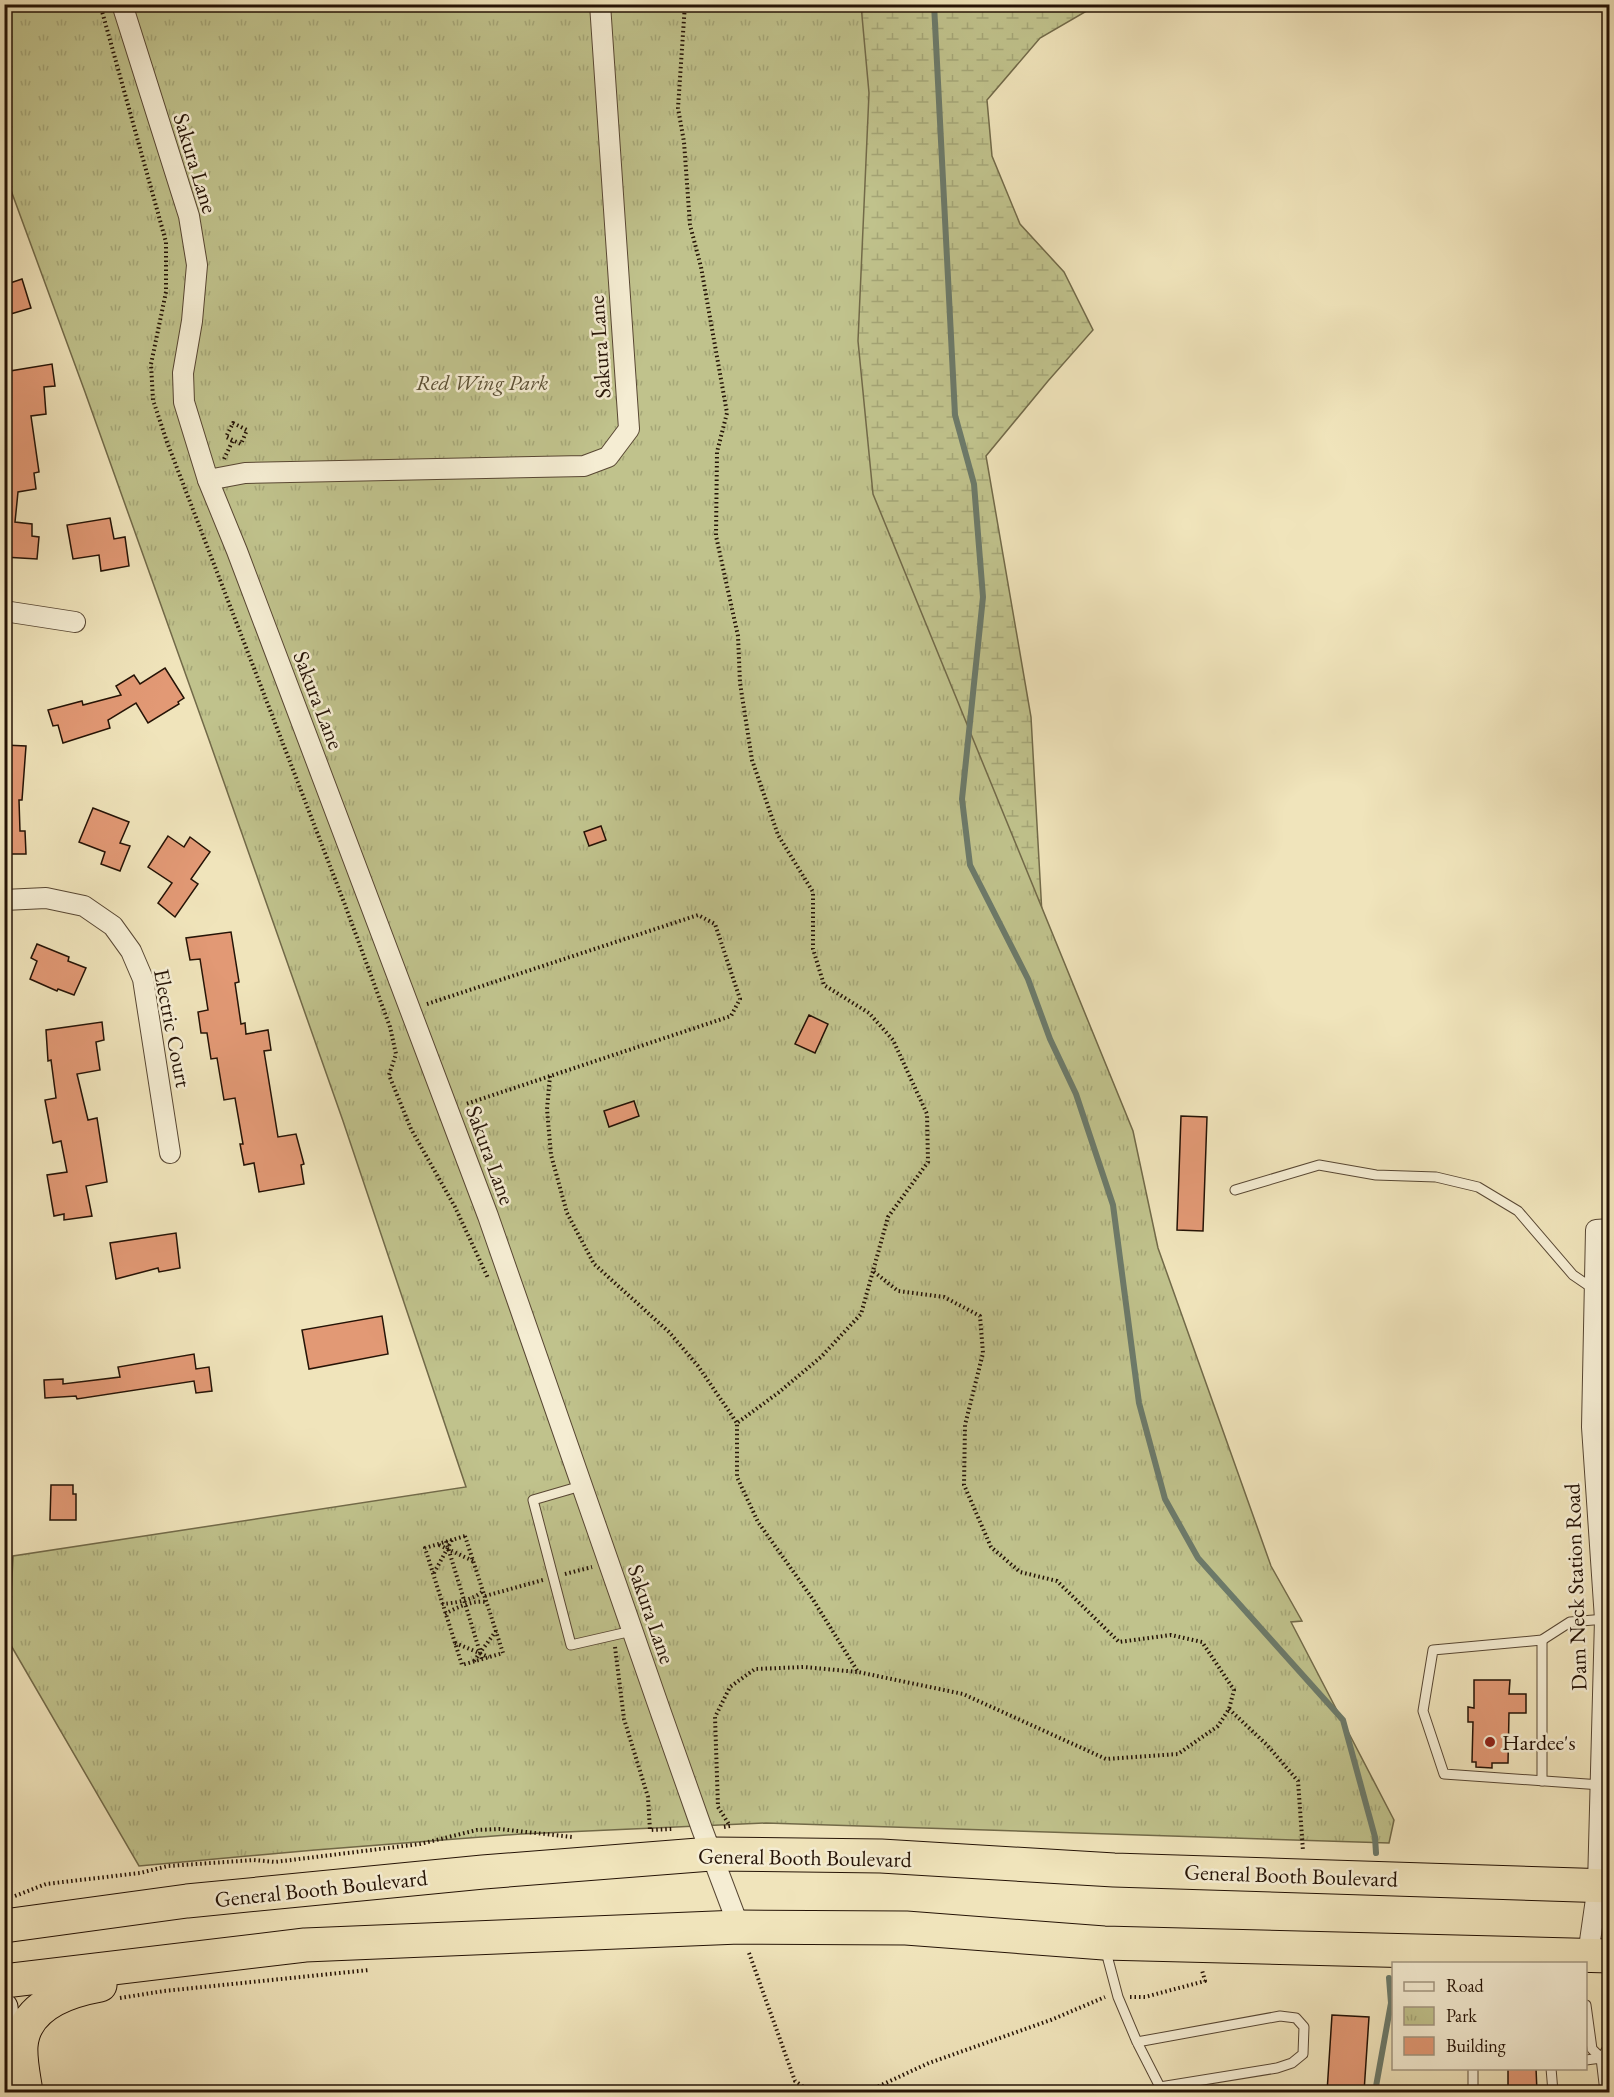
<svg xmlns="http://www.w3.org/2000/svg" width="1614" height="2097" font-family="'EB Garamond',serif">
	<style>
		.wetland { fill: url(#wetland-marsh); stroke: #726a49; stroke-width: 1.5 }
		.park { fill: url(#park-tufts); stroke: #726a49; stroke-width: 1.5 }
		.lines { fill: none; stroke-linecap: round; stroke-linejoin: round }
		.stream { stroke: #6c7a6a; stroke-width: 6 }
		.building { fill: #e29975; stroke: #251306; stroke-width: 1.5 }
		.lane-casing { stroke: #584733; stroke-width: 11 }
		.street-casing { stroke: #584733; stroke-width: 22 }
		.secondary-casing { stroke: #251306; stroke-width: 29 }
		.highway-casing { stroke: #251306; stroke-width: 35 }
		.path { stroke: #251306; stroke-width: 4; stroke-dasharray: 1.5 3; stroke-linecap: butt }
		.lane { stroke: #f5edd3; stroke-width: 9 }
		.street { stroke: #f5edd3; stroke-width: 20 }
		.secondary { stroke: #f5edd3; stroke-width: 27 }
		.highway { stroke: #f0e4bb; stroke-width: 33 }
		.poi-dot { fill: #8f2418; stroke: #f5edd3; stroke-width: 2 }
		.labels { text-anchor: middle; stroke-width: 5; stroke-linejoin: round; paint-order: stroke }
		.street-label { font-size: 22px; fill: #251306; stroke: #f5edd3 }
		.park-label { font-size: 22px; font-style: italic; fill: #5b5035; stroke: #f5edd3 }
		.poi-label { font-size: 22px; fill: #251306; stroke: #f5edd3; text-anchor: start }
	</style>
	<defs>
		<pattern id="wetland-marsh" width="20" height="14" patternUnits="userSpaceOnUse" patternTransform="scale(1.5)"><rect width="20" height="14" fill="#c0c28c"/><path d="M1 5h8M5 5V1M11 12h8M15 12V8" fill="none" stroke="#a5a677"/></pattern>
		<pattern id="park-tufts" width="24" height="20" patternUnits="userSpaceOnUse" patternTransform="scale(1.5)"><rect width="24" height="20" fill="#c0c28c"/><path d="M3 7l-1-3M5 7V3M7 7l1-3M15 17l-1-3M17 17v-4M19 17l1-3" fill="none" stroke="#a5a677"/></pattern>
	</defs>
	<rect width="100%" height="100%" fill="#f0e4bb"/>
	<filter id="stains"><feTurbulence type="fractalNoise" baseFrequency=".00333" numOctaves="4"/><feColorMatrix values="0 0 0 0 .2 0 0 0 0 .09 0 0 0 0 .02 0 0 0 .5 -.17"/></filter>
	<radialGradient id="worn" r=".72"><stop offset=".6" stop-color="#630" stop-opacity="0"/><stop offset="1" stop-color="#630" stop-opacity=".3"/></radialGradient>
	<path class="wetland" d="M765,5H1097L1040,38L987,100L992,156L1020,224L1064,272L1093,330L1048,381L986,456L1031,717L1043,932L956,981Z"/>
	<path class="park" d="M5,5H861L869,93L858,341L873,494L1133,1131L1158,1248L1271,1566L1302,1621L1291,1622L1394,1820L1389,1843L766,1823L521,1834L315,1850L139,1866L9,1642L13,1556L466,1487L343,1121L208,737L85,392L5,174Z"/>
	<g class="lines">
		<g class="stream">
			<path d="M934,4L955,415L974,484L983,597L962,799L970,865L1028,979L1050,1039L1076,1094L1113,1205L1139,1403L1165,1499L1198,1558L1343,1720L1375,1837L1376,1853"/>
			<path d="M1375,2092L1391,2003L1389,1978"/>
		</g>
	</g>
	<g class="building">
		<path d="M22,279L31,308L4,316V285Z"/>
		<path d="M52,364L55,386L44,387L46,414L31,416L39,472L34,473L36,489L18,492L15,522L32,524V536L39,537L37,559L4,557V372Z"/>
		<path d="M110,518L114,539L125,537L129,566L101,571L99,555L73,559L67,525Z"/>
		<path d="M165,668L184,698L178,702L179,704L148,723L136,703L108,720L110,728L63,743L58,725L53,726L48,710L82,701L83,705L121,695L116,686L134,675L140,684Z"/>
		<path d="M4,745L26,746L22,800H19L20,831H25L26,854H4Z"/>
		<path d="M93,808L129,822L120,843L130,846L120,871L101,864L105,852L79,842Z"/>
		<path d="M601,826L606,840L589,846L584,832Z"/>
		<path d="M168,836L184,847L190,837L210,852L191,879L198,884L175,917L158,903L172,883L148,867Z"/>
		<path d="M231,932L239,982L235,983L241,1024L245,1023L246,1034L268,1030L271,1050L264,1051L278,1137L296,1134L304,1164L301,1165L304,1184L259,1192L254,1163L244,1165L240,1144H243L235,1098L224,1100L217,1058L211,1059L207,1033H201L198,1012L208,1010L200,959L190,960L186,938Z"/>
		<path d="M37,944L69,957L68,961L86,968L74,995L58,989L57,991L30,979L37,961L31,958Z"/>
		<path d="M809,1015L828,1024L815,1053L795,1044Z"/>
		<path d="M102,1022L104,1040L96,1042L100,1070L77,1074L88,1120L97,1118L107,1182L86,1186L92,1216L64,1220V1214L54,1216L47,1175L67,1172L61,1141L53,1143L45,1100L56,1098L51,1060L48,1061L46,1030Z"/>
		<path d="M634,1101L639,1116L609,1127L604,1111Z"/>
		<path d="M1181,1116L1207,1117L1203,1231L1177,1230Z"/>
		<path d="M176,1233L180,1268L159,1272L158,1268L116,1279L110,1243Z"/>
		<path d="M382,1316L388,1354L309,1369L302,1330Z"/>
		<path d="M194,1354L196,1369L209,1367L212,1391L196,1393L194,1381L77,1399L76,1396L45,1398L44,1380L63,1379V1384L120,1377L118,1367Z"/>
		<path d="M51,1485H73V1494H76V1520H50Z"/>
		<path d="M1474,1680H1510L1509,1694H1526V1713H1509L1508,1763H1492V1768L1476,1767V1762H1472L1473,1722H1468V1707L1474,1708Z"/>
		<path d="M1332,2015L1369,2017L1364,2092H1327Z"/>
		<path d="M1508,2068H1536L1537,2092H1508Z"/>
	</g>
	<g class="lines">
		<defs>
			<g id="lane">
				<path d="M1235,1190L1319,1165L1376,1175L1436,1177L1478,1187L1518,1211L1573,1275L1595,1290"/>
				<path d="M581,1486L533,1500L571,1645L632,1631"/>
				<path d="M1542,1781V1640"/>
				<path d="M1601,1785L1444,1774L1423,1711L1433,1650L1542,1640L1570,1622L1605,1619"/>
				<path d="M1105,1948L1118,1997L1137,2042L1160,2087L1277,2068L1292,2063L1303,2054L1304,2027L1296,2018L1280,2016L1137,2042"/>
				<path d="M1586,2005L1592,2049L1601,2058L1608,2048L1610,2003"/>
				<path d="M1586,2060L1601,2058L1605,2092"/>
				<path d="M1473,2068V2092"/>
				<path d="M1551,2068L1553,2092"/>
			</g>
			<g id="street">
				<path d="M122,4L189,216L197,265L192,321L183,373L184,402L208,480L237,551L488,1216L660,1710L702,1829L739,1927"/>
				<path d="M208,480L245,473L584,466L608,457L629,429L600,4"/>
				<path d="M4,611L75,622"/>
				<path d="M4,900L46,898L84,906L113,926L131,951L143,979L170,1153"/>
				<path d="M1588,1955L1598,1885L1605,1619L1592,1427L1596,1230L1610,1229"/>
			</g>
			<path id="secondary" d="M4,2007L11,2067"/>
			<g id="highway">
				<path d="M4,1926L187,1901L483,1872L711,1854L881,1856L1114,1870L1610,1886"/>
				<path d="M4,1981L305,1945L739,1927L906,1928L1104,1943L1610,1956"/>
				<path d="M26,2092C24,2078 20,2061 21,2046C24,2006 67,1991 100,1985"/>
			</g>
		</defs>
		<use href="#lane" class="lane-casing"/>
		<use href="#street" class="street-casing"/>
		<use href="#secondary" class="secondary-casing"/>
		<use href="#highway" class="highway-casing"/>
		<g class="path">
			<path d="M100,4L166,242V292L151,364L153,400L167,442L345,905L390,1027L396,1054L389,1075L411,1129L455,1207L488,1278"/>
			<path d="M685,4L678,108L684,142L690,225L701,267L727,413L717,452L716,536L738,636L740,683L752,760L778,835L813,892V949L824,985L869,1013L893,1040L927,1114L928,1162L888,1217L873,1271L898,1291L944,1297L980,1316L983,1353L965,1425L964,1485L991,1547L1020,1572L1057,1581L1119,1642L1171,1635L1202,1642L1234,1690L1229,1709L1218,1726L1178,1754L1106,1759L963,1694L858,1672"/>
			<path d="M233,423L247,430L241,444L226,437Z"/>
			<path d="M224,459L233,440"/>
			<path d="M427,1004L698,915L715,924L740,999L731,1016L466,1104"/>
			<path d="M550,1076L547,1109L551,1155L567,1213L594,1264L669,1332L698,1366L737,1423"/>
			<path d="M465,1536L503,1653L462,1665L425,1548Z"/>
			<path d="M446,1541L482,1659"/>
			<path d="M439,1545L473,1561"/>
			<path d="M434,1573L452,1540"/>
			<path d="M565,1574L592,1567"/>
			<path d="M485,1596L543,1580"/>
			<path d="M442,1604C456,1603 473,1600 483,1591"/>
			<path d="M445,1614C457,1607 473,1600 487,1602"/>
			<path d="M455,1643L489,1657"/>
			<path d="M615,1647L624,1719L648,1797L650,1830L672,1829"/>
			<path d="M474,1661L496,1631"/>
			<path d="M1229,1709L1267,1745L1298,1781L1303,1851"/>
			<path d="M724,1827L730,1826L718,1807L715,1717L730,1687L755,1669L804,1667L858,1672L812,1598L758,1522L737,1477V1423L778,1393L821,1357L861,1314L873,1271"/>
			<path d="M15,1896L46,1884L140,1873L168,1866L254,1860L275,1862L420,1844L477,1830L499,1829L572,1837"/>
			<path d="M749,1953L795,2081L811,2092"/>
			<path d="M1130,1997H1145L1205,1981L1202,1970"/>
			<path d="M120,1998L164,1991L369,1970"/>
			<path d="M866,2092L929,2063L1051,2020L1105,1997"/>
		</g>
		<use href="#lane" class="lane"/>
		<use href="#street" class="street"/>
		<use href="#secondary" class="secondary"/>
		<use href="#highway" class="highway"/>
	</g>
	<circle class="poi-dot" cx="1490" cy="1742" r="6"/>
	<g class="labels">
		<g class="street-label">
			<text transform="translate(196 163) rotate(73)" y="8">Sakura Lane</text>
			<text transform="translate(599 347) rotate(-94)" y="8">Sakura Lane</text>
			<text transform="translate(319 700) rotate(69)" y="8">Sakura Lane</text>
			<text transform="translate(173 1028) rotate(79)" y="8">Electric Court</text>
			<text transform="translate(491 1155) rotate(70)" y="8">Sakura Lane</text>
			<text transform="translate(1575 1587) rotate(-92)" y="8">Dam Neck Station Road</text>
			<text transform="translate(652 1614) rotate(71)" y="8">Sakura Lane</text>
			<text transform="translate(805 1857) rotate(1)" y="8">General Booth Boulevard</text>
			<text transform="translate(1291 1875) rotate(2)" y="8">General Booth Boulevard</text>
			<text transform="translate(321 1888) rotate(-6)" y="8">General Booth Boulevard</text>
		</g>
		<g class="park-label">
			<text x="482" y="390">Red Wing Park</text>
		</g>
		<g class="poi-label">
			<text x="1502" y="1750">Hardee's</text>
		</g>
	</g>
	<rect width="1614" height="2097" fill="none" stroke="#f0e4bb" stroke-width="24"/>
	<rect x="6" y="6" width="1602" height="2085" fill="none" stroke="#251306" stroke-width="3"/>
	<rect x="12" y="12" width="1590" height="2073" fill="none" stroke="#251306" stroke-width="1.5"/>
	<rect x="1392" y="1962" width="195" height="108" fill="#f5edd3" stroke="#a29681" stroke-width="1.5"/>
	<rect x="1404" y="1982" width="30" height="9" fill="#f5edd3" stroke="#a29681" stroke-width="1.5"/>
	<text x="1446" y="1992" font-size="18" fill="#251306">Road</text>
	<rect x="1404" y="2007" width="30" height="18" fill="url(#park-tufts)" stroke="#a29681" stroke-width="1.5"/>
	<text x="1446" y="2022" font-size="18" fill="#251306">Park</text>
	<rect x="1404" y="2037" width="30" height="18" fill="#e29975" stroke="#a29681" stroke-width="1.5"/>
	<text x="1446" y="2052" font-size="18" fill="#251306">Building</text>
	<rect width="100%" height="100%" filter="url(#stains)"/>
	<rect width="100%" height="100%" fill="url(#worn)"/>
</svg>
